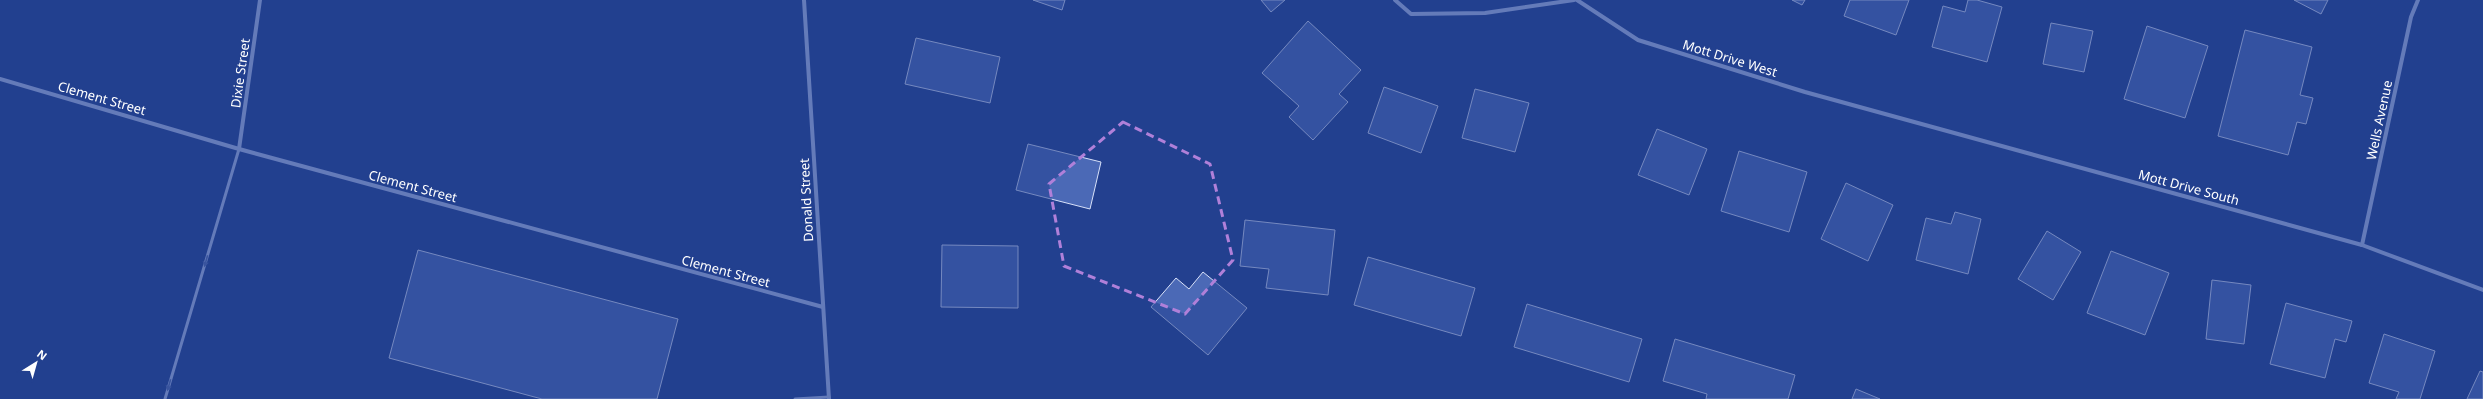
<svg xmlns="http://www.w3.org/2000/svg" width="2483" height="399" font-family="'Noto Sans',sans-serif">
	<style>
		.building { fill: #4b69b6; stroke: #d8e1f9 }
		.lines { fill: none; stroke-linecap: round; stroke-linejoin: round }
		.lane { stroke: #b3c3ec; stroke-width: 3 }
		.street { stroke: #b3c3ec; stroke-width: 4 }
		.oneway { fill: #556eb0 }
		.marked { fill: none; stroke: #b080d9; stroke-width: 3; stroke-dasharray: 8 5; stroke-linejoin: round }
		.labels { text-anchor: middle; stroke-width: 3.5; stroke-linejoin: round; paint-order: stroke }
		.street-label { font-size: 13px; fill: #fff; stroke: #23408f }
	</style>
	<rect width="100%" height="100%" fill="#23408f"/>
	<g class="building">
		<path d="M1033,0H1065L1062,10Z"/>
		<path d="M1261,0H1285L1271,12Z"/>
		<path d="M1792,0H1805L1802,5Z"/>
		<path d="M1850,0H1909L1896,35L1844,16Z"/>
		<path d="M1968,0H1977L2002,7L1987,62L1932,47L1943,6L1965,12Z"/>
		<path d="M2294,0H2328L2321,14Z"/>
		<path d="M1308,21L1361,70L1339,94L1348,102L1313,140L1289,117L1299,106L1262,73Z"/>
		<path d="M2051,23L2093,31L2084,72L2043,64Z"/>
		<path d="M2147,26L2208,46L2185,118L2124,99Z"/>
		<path d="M2245,30L2312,47L2300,95L2313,98L2306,124L2297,122L2288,155L2218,136Z"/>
		<path d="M916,38L1000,57L990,103L905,84Z"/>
		<path d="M1384,87L1438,106L1421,153L1368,133Z"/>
		<path d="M1475,89L1529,103L1515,152L1462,138Z"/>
		<path d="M1657,129L1707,149L1689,195L1638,175Z"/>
		<path d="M1028,144L1101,162L1090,209L1016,190Z"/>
		<path d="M1739,151L1807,172L1789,232L1721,211Z"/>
		<path d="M1846,183L1893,205L1868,261L1821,239Z"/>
		<path d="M1955,212L1981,219L1968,274L1916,260L1926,218L1951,224Z"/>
		<path d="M1245,220L1335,230L1328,295L1266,288L1269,269L1240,266Z"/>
		<path d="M2047,231L2081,252L2053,300L2018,279Z"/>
		<path d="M942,245L1018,246V308L941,307Z"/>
		<path d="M418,250L678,319L657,399H542L389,358Z"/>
		<path d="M2111,251L2169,273L2145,335L2087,313Z"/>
		<path d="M1368,257L1475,288L1461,336L1354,305Z"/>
		<path d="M1203,272L1247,308L1208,355L1151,307L1176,278L1189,289Z"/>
		<path d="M2212,280L2251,285L2244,344L2206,339Z"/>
		<path d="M2286,303L2352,321L2346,342L2335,339L2325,378L2270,364Z"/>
		<path d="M1527,304L1642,339L1629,382L1514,347Z"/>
		<path d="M2384,334L2435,351L2420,399H2396L2399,392L2369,383Z"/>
		<path d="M1675,339L1795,375L1788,399H1706L1707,394L1663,381Z"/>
		<path d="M2480,371L2483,372V399H2467Z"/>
		<path d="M1856,389L1880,399H1852Z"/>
	</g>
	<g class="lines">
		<g class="lane">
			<path d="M165,399L239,149"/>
			<path d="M795,399L829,397"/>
		</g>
		<g class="street">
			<path d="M804,0L829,399"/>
			<path d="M1395,0L1411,14L1485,13L1574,0"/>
			<path d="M1577,0L1638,40L1805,92L2362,245L2483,290"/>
			<path d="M0,79L239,149L823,307"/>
			<path d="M239,149L260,0"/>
			<path d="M2362,245L2411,17L2418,0"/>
		</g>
	</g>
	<defs><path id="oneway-solid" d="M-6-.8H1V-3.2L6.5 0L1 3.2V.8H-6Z"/></defs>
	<g class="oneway">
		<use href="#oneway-solid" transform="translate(206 261) rotate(106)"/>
		<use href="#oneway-solid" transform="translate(169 385) rotate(106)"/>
	</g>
	<path d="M0 0H2483V399H0ZM1123,122L1210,164L1233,260L1185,314L1064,266L1049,184Z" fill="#23408f" fill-opacity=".55" fill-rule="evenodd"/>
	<path class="marked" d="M1123,122L1210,164L1233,260L1185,314L1064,266L1049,184Z"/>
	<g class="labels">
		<g class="street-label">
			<text transform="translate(1730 58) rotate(17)" y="5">Mott Drive West</text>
			<text transform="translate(240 73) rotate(-82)" y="5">Dixie Street</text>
			<text transform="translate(102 98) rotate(16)" y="5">Clement Street</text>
			<text transform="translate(2379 120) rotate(-78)" y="5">Wells Avenue</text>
			<text transform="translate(413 186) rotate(15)" y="5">Clement Street</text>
			<text transform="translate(2189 187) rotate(15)" y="5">Mott Drive South</text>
			<text transform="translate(806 200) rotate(-93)" y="5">Donald Street</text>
			<text transform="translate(726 271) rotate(15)" y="5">Clement Street</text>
		</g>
	</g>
	<g transform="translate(36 363) rotate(37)" stroke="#23408f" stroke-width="3" paint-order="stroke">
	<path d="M0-3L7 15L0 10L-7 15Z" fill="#ffffff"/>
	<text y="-6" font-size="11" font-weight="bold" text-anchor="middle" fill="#ffffff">N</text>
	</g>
</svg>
